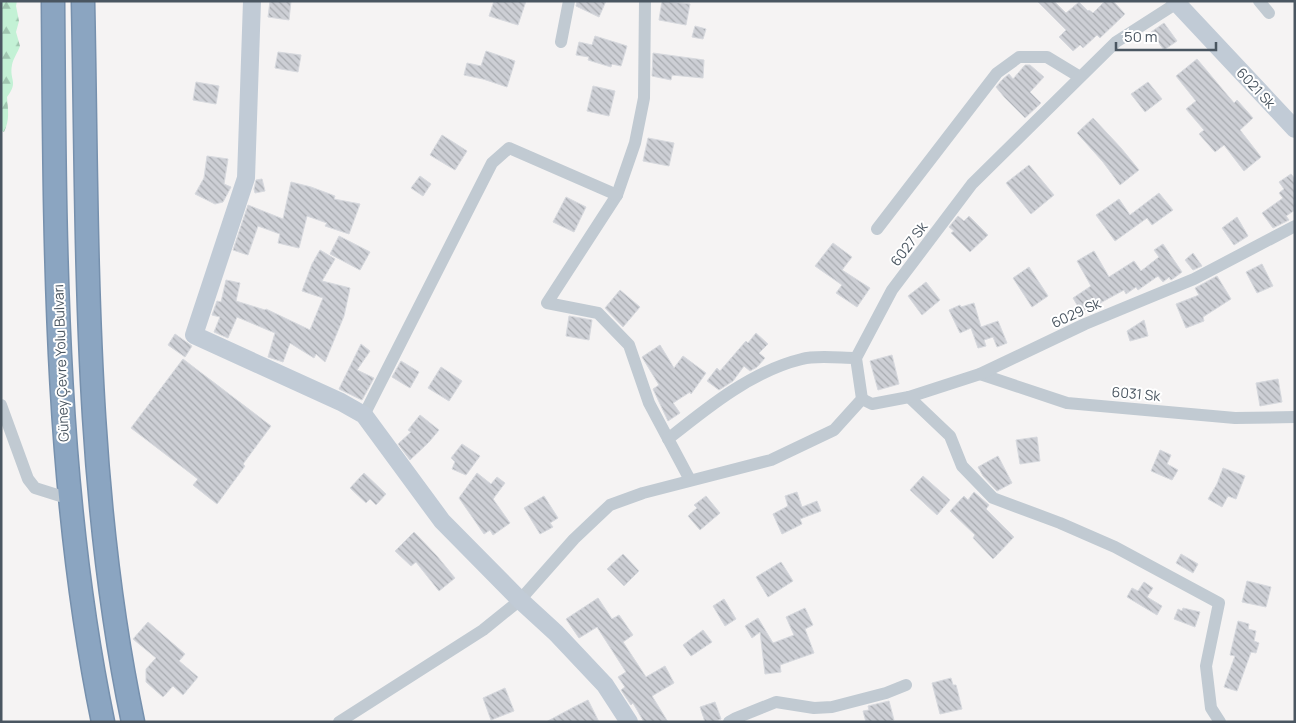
<svg xmlns="http://www.w3.org/2000/svg" width="1296" height="723" font-family="Manrope,sans-serif">
	<style>
		.forest { fill: url(#forest-firs) }
		.building { fill: url(#building-back-hatch); stroke: #d7d9de }
		.lines { fill: none; stroke-linecap: round; stroke-linejoin: round }
		.highway-casing { stroke: #7690ad; stroke-width: 25 }
		.street { stroke: #c1cad2; stroke-width: 12 }
		.secondary { stroke: #c1cbd6; stroke-width: 18 }
		.highway { stroke: #8ba5c1; stroke-width: 22 }
		.labels { text-anchor: middle; stroke-width: 4; stroke-linejoin: round; paint-order: stroke }
		.street-label { font-size: 14px; fill: #4a5661; stroke: #fff }
	</style>
	<defs>
		<pattern id="forest-firs" width="22" height="20" patternUnits="userSpaceOnUse" patternTransform="scale(1.25)"><rect width="22" height="20" fill="#c3f1d5"/><path d="M5 1l3.5 6h-7zM16 11l3.5 6h-7z" fill="#a0c6b0"/></pattern>
		<pattern id="building-back-hatch" width="6" height="6" patternUnits="userSpaceOnUse" patternTransform="scale(1.25)"><rect width="6" height="6" fill="#cdcfd5"/><path d="M-1 5l2 2M0 0l6 6M5-1l2 2" fill="none" stroke="#a8abb0"/></pattern>
	</defs>
	<rect width="100%" height="100%" fill="#f5f3f3"/>
	<path class="forest" d="M1,1H17L16,6L19,21L16,32L20,46C18,52 13,59 12,65C9,81 19,81 7,97C8,110 10,120 4,132L2,131L1,127Z"/>
	<g class="building">
		<path d="M270,1H291L289,20L268,17Z"/>
		<path d="M494,1H526L518,25L489,16Z"/>
		<path d="M577,1H606L599,17L576,6Z"/>
		<path d="M662,1L690,4L686,25L659,20Z"/>
		<path d="M1037,1H1054L1066,13L1079,2L1088,11L1089,10L1093,13L1105,1H1113L1125,14L1100,38L1097,35L1083,48L1080,45L1073,51L1059,37L1066,30Z"/>
		<path d="M1164,23L1177,41L1164,50L1151,32Z"/>
		<path d="M695,26L706,29L703,39L692,37Z"/>
		<path d="M595,36L627,46L621,66L612,64L611,67L588,60L589,57L576,55L579,42L592,45Z"/>
		<path d="M486,51L515,61L507,87L483,79L464,75L467,63L481,66Z"/>
		<path d="M278,52L301,55L298,72L275,68Z"/>
		<path d="M653,53L704,60L703,78L672,75L671,80L652,76Z"/>
		<path d="M1197,59L1234,103L1237,100L1253,118L1240,130L1261,157L1244,171L1224,145L1215,152L1199,134L1204,130L1186,109L1196,101L1176,76Z"/>
		<path d="M1025,65H1030L1044,77L1030,92L1041,103L1025,118L1005,98L996,87L1003,79L1009,74L1013,79Z"/>
		<path d="M196,82L219,86L216,104L193,100Z"/>
		<path d="M1148,82L1162,99L1145,112L1131,94Z"/>
		<path d="M593,86L615,91L609,116L587,111Z"/>
		<path d="M1093,118L1121,148L1139,170L1120,185L1103,162L1077,133Z"/>
		<path d="M442,135L467,151L455,170L430,155Z"/>
		<path d="M648,138L674,143L669,166L643,161Z"/>
		<path d="M207,156L228,159L224,184L231,187L223,202L215,204L195,194L204,178Z"/>
		<path d="M1029,165L1054,195L1031,214L1006,183Z"/>
		<path d="M1291,174L1295,179V210L1286,216L1289,220L1273,228L1262,213L1283,198L1279,193L1284,189L1279,182Z"/>
		<path d="M420,176L431,184L423,196L411,188Z"/>
		<path d="M262,179L265,191L255,193L254,189L256,180Z"/>
		<path d="M291,182L311,187L335,196L334,199L360,204L349,234L325,226L327,223L307,216L299,248L278,243L280,234L258,226L248,255L233,250L248,205L283,219Z"/>
		<path d="M1159,193L1173,210L1152,225L1147,218L1115,241L1096,215L1119,199L1130,215Z"/>
		<path d="M566,197L586,207L574,232L553,222Z"/>
		<path d="M958,216L964,221L969,216L988,235L970,252L951,233L954,231L949,227Z"/>
		<path d="M1237,217L1248,236L1234,245L1222,228Z"/>
		<path d="M339,236L370,252L360,270L330,254Z"/>
		<path d="M833,243L852,257L842,270L870,288L857,307L836,293L842,285L815,266Z"/>
		<path d="M1163,244L1182,272L1174,278L1171,280L1169,277L1163,282L1158,276L1138,290L1136,287L1126,294L1124,290L1082,313L1073,298L1091,286L1077,261L1094,251L1109,277L1134,261L1141,271L1159,257L1154,250Z"/>
		<path d="M320,250L335,259L322,281L350,288L344,316L325,362L316,354L314,358L290,343L283,362L268,357L275,333L237,317L228,338L214,332L220,317L212,315L217,301L221,302L226,280L240,283L236,301L265,310L266,309L310,330L323,298L302,291L312,264Z"/>
		<path d="M1193,253L1202,266L1193,270L1185,260Z"/>
		<path d="M1262,264L1273,286L1257,293L1246,272Z"/>
		<path d="M1029,267L1048,296L1032,307L1013,278Z"/>
		<path d="M1217,276L1231,299L1203,317L1204,321L1186,328L1176,304L1199,295L1195,288Z"/>
		<path d="M926,282L940,300L922,315L908,296Z"/>
		<path d="M620,290L640,307L623,327L605,308Z"/>
		<path d="M974,303L981,327L998,321L1007,343L997,347L993,337L984,340L986,346L978,348L971,328L960,333L949,310L960,305L961,307Z"/>
		<path d="M569,316L592,320L589,340L566,336Z"/>
		<path d="M1144,320L1148,336L1130,341L1127,331Z"/>
		<path d="M756,333L768,344L759,353L765,358L757,367L750,371L744,366L733,381L719,390L707,381L717,368L720,371L746,341L748,343Z"/>
		<path d="M175,334L192,346L185,357L168,345Z"/>
		<path d="M361,344L370,351L357,370L374,378L362,400L339,389Z"/>
		<path d="M660,345L674,368L683,356L706,373L691,394L690,392L673,403L680,413L668,421L653,389L659,385L642,357Z"/>
		<path d="M892,355L899,384L878,390L870,361Z"/>
		<path d="M183,359L271,426L243,464L245,466L217,504L193,485L198,479L131,428Z"/>
		<path d="M401,361L419,372L410,388L392,377Z"/>
		<path d="M441,367L462,381L449,401L428,388Z"/>
		<path d="M1278,379L1282,402L1260,406L1256,383Z"/>
		<path d="M420,415L439,430L429,442L410,460L398,444L411,432L408,430Z"/>
		<path d="M1037,437L1040,461L1020,464L1016,440Z"/>
		<path d="M462,444L480,456L466,475L452,469L455,462L451,458Z"/>
		<path d="M1160,450L1171,455L1167,464L1178,470L1172,480L1151,471Z"/>
		<path d="M998,456L1012,483L997,491L983,476L978,467Z"/>
		<path d="M1223,468L1245,476L1236,499L1228,496L1222,507L1208,499L1217,484Z"/>
		<path d="M364,473L386,494L376,505L370,499L366,503L350,488Z"/>
		<path d="M477,473L491,484L497,477L505,483L493,499L510,523L493,535L490,530L484,534L459,498Z"/>
		<path d="M923,476L950,500L937,515L910,490Z"/>
		<path d="M797,492L802,507L817,501L821,511L800,519L802,524L782,534L773,514L788,506L785,496Z"/>
		<path d="M974,492L989,505L986,509L1014,537L993,559L973,538L975,535L950,511L964,496L968,500Z"/>
		<path d="M544,496L558,518L550,523L553,527L540,534L524,508Z"/>
		<path d="M706,496L720,513L700,530L688,516L697,508L694,505Z"/>
		<path d="M414,532L437,556L455,578L439,591L416,562L411,566L395,551Z"/>
		<path d="M623,554L639,571L624,586L607,569Z"/>
		<path d="M1181,554L1198,564L1193,573L1176,563Z"/>
		<path d="M781,562L793,581L768,597L756,577Z"/>
		<path d="M1247,581L1271,587L1266,607L1242,602Z"/>
		<path d="M1144,582L1153,588L1147,597L1162,606L1157,615L1127,597L1132,588L1138,591Z"/>
		<path d="M598,598L612,619L619,615L633,635L623,642L646,677L665,666L674,683L652,696L668,722H644L633,703L631,705L621,690L625,687L618,677L626,672L597,627L579,638L566,619Z"/>
		<path d="M724,599L736,619L725,626L713,606Z"/>
		<path d="M805,608L813,625L805,629L814,653L780,665L781,672L765,674L760,632L752,638L745,626L758,618L773,643L794,635L786,617Z"/>
		<path d="M1183,608L1200,612L1195,627L1174,619L1178,609L1182,611Z"/>
		<path d="M1238,621L1249,624L1248,629L1256,631L1254,641L1259,643L1256,653L1251,652L1237,691L1224,687L1235,656L1230,655Z"/>
		<path d="M148,622L185,654L179,661L198,677L183,695L173,686L163,697L146,682V669L156,658L133,639Z"/>
		<path d="M703,630L712,642L691,656L683,645Z"/>
		<path d="M951,678L953,685H956L962,709L940,714L932,683Z"/>
		<path d="M505,688L514,711L491,720L483,698Z"/>
		<path d="M588,700L599,722H546L572,708Z"/>
		<path d="M889,701L894,720L888,722H866L863,711L869,710L868,706Z"/>
		<path d="M715,702L721,719L713,722H705L700,707Z"/>
	</g>
	<g class="lines">
		<defs>
			<g id="highway">
				<path d="M53,1C55,242 54,485 103,722"/>
				<path d="M83,1C88,242 83,485 133,722"/>
			</g>
		</defs>
		<use href="#highway" class="highway-casing"/>
		<g class="street">
			<path d="M645,1L644,98L635,143L617,195L547,303L598,313L629,345L649,403L690,480"/>
			<path d="M1259,1L1269,13"/>
			<path d="M561,42L569,1"/>
			<path d="M877,229L997,73L1019,57H1047L1080,77"/>
			<path d="M980,374L1067,403L1235,418L1295,417"/>
			<path d="M909,397L950,436L962,466L993,498L1060,523L1115,547L1219,603L1206,666L1211,708L1220,722"/>
			<path d="M862,399L872,404L909,397L980,374L1085,324L1194,279L1295,226"/>
			<path d="M1,405L28,479L35,488L70,499"/>
			<path d="M364,415L492,163L509,148L617,195"/>
			<path d="M668,439C708,407 752,371 802,359C815,355 841,358 856,358"/>
			<path d="M339,722L483,630L520,600L574,539L610,505L643,493L771,460L834,430L862,399L856,358L892,290L972,184L1116,42L1180,1"/>
			<path d="M729,722L736,718L776,702L814,708L832,707L886,693L906,685"/>
		</g>
		<g class="secondary">
			<path d="M252,1L246,178L194,335L341,402L364,415L442,521L520,600L556,633L605,685L629,722"/>
			<path d="M1175,1L1295,129"/>
		</g>
		<use href="#highway" class="highway"/>
	</g>
	<g class="labels">
		<g class="street-label">
			<text transform="translate(1256 88) rotate(47)" y="5">6021 Sk</text>
			<text transform="translate(909 244) rotate(-53)" y="5">6027 Sk</text>
			<text transform="translate(1076 313) rotate(-24)" y="5">6029 Sk</text>
			<text transform="translate(61 363) rotate(-92)" y="5">Güney Çevre Yolu Bulvarı</text>
			<text transform="translate(1136 394) rotate(5)" y="5">6031 Sk</text>
		</g>
	</g>
	<rect width="1296" height="723" fill="none" stroke="#4a5661" stroke-width="5"/>
	<path d="M1116 42v8h100v-8" fill="none" stroke="#4a5661" stroke-width="2.5"/>
	<text x="1124" y="42" font-size="15" fill="#4a5661" stroke="#ffffff" stroke-width="4" paint-order="stroke">50 m</text>
</svg>
